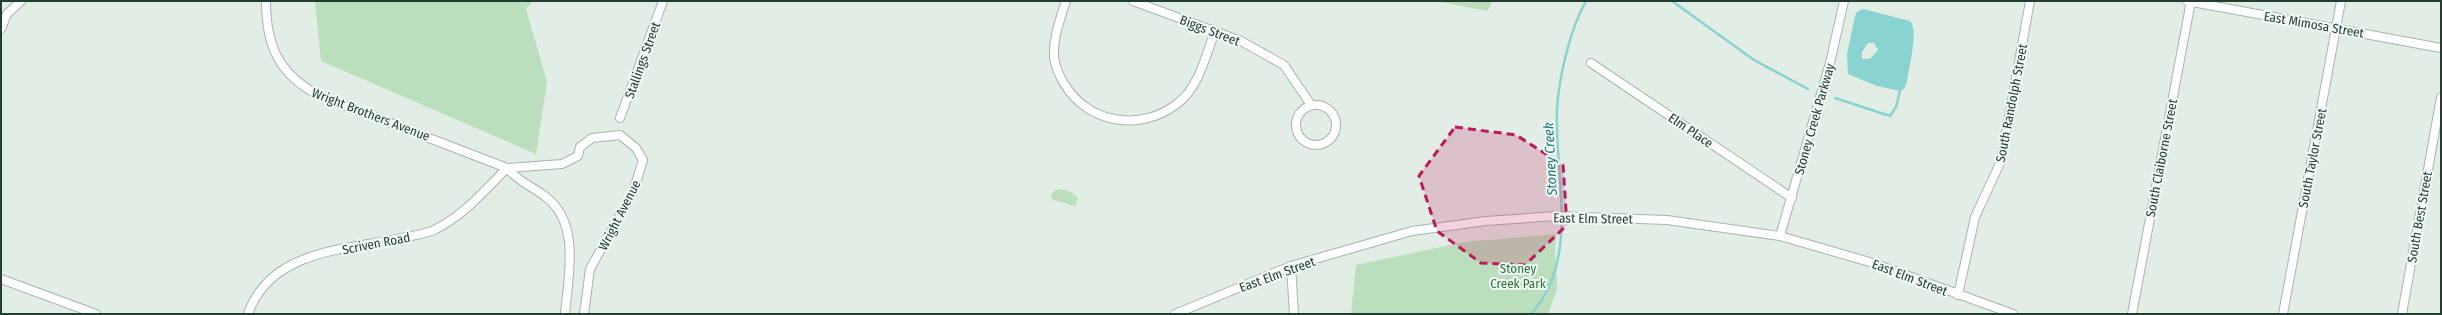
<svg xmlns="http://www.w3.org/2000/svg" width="2442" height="315" font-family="'Fira Sans Condensed',sans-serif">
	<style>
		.green { fill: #bbdebd }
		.water { fill: #89d3d0; fill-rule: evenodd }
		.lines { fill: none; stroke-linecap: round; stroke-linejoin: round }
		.stream { stroke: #89d3d0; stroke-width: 2.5 }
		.minor-casing { stroke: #a5b5ac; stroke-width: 10 }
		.minor { stroke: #fff; stroke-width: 8 }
		.marked { fill: #c2185b; fill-opacity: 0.2; stroke: #c2185b; stroke-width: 3; stroke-dasharray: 8 5; stroke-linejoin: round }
		.labels { text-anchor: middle; stroke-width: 4; stroke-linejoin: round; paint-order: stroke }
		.street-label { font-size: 13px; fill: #223e31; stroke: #f3f9f5 }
		.park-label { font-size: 13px; fill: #2b763a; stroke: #f3f9f5 }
		.water-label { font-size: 14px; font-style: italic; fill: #1a7c79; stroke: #f3f9f5 }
	</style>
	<rect width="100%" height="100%" fill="#e2ede6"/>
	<g class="green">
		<path d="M315,1H533L526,9L547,82L536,154L321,61Z"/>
		<path d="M1434,1H1492L1488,11Z"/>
		<path d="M1061,189L1071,192L1078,198L1075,206L1053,200L1051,195L1055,190Z"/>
		<path d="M1557,234L1555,247L1557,289L1548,314H1351L1356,265L1464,242Z"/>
	</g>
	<path class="water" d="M1863,9L1910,21C1919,30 1909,67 1907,81L1905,88L1900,91L1877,86L1848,74L1847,54L1855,16L1857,12ZM1868,43H1874L1878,50L1870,59H1862V52Z"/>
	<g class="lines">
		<g class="stream">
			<path d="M1672,1L1754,60L1808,89"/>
			<path d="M1835,98L1890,116L1896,107L1900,91"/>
			<path d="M1531,314C1581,259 1554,175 1557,109C1559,77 1570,29 1586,1"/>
		</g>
		<defs>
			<g id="minor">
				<path d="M266,1C266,46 279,75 320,96L507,168C519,182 533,187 546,197C581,224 568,277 565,314"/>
				<path d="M1066,1C1060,20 1053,37 1054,57C1055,66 1060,77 1065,85C1089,124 1142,132 1178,103C1199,87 1206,55 1215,31"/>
				<path d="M1133,1L1241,41L1284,65L1311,105"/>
				<path d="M2187,1L2441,48"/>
				<path d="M1,29L7,14L21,1"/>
				<path d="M1591,63L1792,198"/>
				<circle cx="1316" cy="125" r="20"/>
				<path d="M620,118L663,1"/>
				<path d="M507,168L562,164L578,156L580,147L592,138L620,135L636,148L643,160L633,192L590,269L584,314"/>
				<path d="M1780,236L1830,63L1844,1"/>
				<path d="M1291,266L1294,314"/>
				<path d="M1,279L96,314"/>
				<path d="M1958,295L1975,217L2001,161L2030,1"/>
				<path d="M248,314C271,248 349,250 406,237C415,235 427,234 436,229C464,215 485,190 507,168"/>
				<path d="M1175,314L1291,266L1412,231L1486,221L1556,216L1667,220L1780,236L1873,263L2013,314"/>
				<path d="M2132,314L2191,1"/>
				<path d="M2283,314L2341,1"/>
				<path d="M2402,314L2441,97"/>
			</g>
		</defs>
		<use href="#minor" class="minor-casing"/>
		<use href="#minor" class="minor"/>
	</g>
	<path class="marked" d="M1455,127L1516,135L1563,165L1567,225L1525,265L1481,263L1437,231L1419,176Z"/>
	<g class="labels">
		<g class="street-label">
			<text transform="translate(2314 24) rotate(10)" y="5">East Mimosa Street</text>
			<text transform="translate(1210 30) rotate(21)" y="5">Biggs Street</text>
			<text transform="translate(642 60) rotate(-70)" y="5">Stallings Street</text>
			<text transform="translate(2011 103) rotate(-79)" y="5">South Randolph Street</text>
			<text transform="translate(371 114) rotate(21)" y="5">Wright Brothers Avenue</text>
			<text transform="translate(1814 119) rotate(-74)" y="5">Stoney Creek Parkway</text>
			<text transform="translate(1691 130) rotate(34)" y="5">Elm Place</text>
			<text transform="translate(2161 158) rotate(-79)" y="5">South Claiborne Street</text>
			<text transform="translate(2312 158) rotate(-79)" y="5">South Taylor Street</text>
			<text transform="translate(619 215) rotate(-63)" y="5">Wright Avenue</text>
			<text transform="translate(2419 217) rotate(-80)" y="5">South Best Street</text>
			<text transform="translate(1593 218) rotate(1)" y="5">East Elm Street</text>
			<text transform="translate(376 243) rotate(-11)" y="5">Scriven Road</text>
			<text transform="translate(1277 274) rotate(-20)" y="5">East Elm Street</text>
			<text transform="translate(1910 277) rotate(21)" y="5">East Elm Street</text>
		</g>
		<g class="park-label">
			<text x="1518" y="273">Stoney<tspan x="1518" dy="15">Creek Park</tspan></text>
		</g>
		<g class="water-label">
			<text transform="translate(1550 159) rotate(-93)" y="5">Stoney Creek</text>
		</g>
	</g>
	<rect width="2442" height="315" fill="none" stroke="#223e31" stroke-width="4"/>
</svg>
